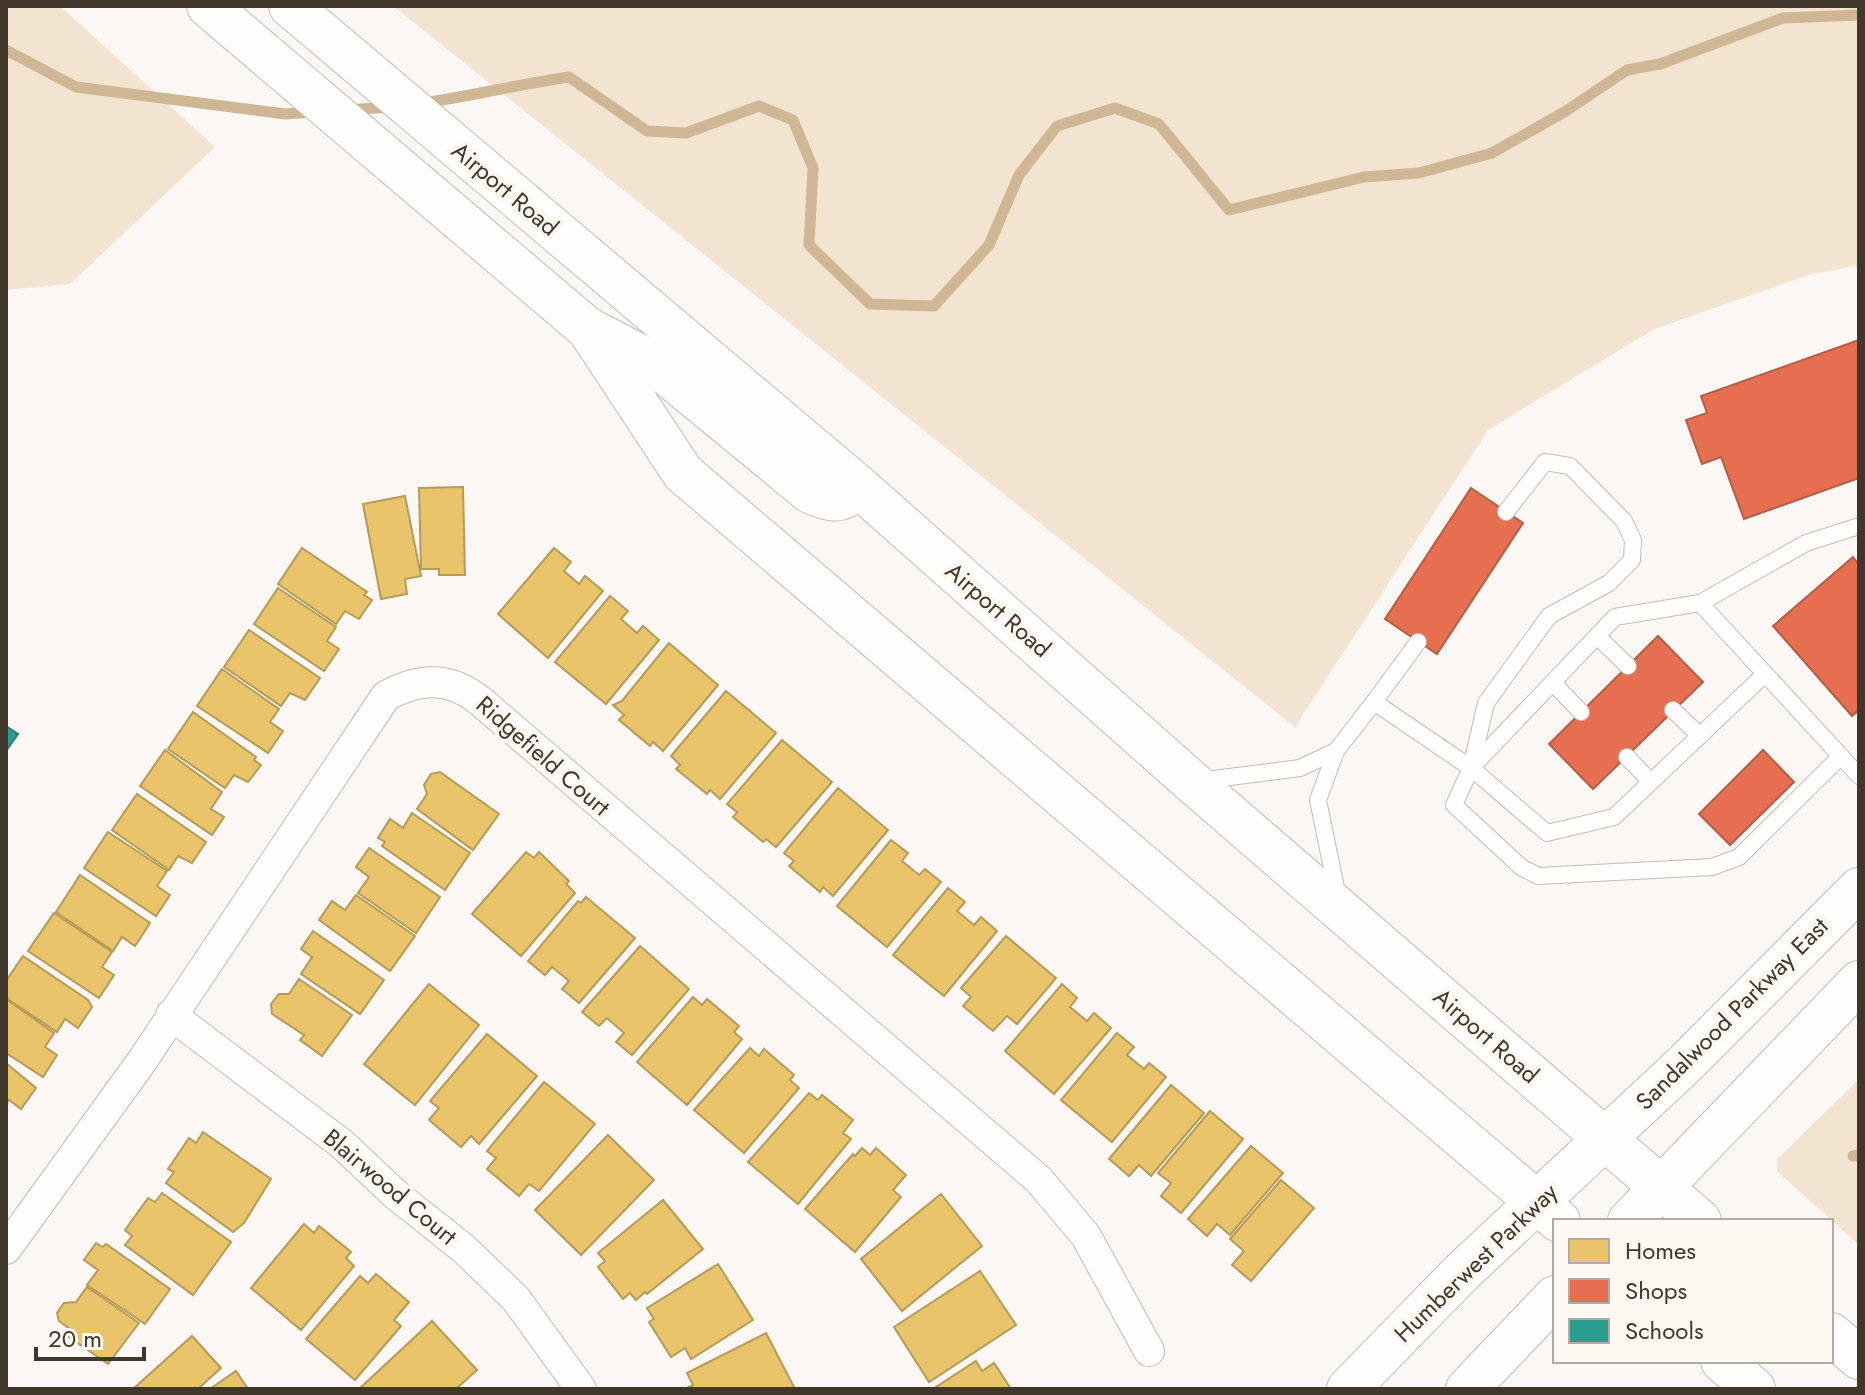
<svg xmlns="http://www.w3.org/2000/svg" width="1865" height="1395" font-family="Jost,sans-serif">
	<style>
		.green { fill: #f2e4d0 }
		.homes { fill: #e9c46a; stroke: #b69a57; stroke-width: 2 }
		.shops { fill: #e76f51; stroke: #b55e45; stroke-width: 2 }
		.schools { fill: #2a9d8f; stroke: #317e71; stroke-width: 2 }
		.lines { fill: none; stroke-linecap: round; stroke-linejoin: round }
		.stream { stroke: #cfb795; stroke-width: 11 }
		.service-casing { stroke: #c2bdb6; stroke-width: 18 }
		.minor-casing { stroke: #c2bdb6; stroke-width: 32 }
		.secondary-casing { stroke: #c2bdb6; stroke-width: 44 }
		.service { stroke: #fefefd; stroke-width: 16 }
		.minor { stroke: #fefefd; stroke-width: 30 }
		.secondary { stroke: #fefefd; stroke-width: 42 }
		.labels { text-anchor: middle; stroke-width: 8; stroke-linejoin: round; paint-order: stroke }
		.street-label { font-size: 24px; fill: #40372a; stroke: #fdf8f1 }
	</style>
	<rect width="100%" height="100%" fill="#faf7f4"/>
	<g class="green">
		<path d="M6,6H60L215,147L70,284L6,290Z"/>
		<path d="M393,6H1859V265L1809,275L1654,329L1488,430L1295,727Z"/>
		<path d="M1859,1079V1245L1777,1171V1159Z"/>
	</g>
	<g class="homes">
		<path d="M463,487L465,575H439V569H421L419,488Z"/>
		<path d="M405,496L421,576L405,579L407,594L381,599L363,504Z"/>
		<path d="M302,548L367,592L364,595L372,600L359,619L345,611L336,624L278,584Z"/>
		<path d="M554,548L571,562L564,571L579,584L585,576L603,591L548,658L498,614Z"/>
		<path d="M278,588L336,627L327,641L339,649L324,671L254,624Z"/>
		<path d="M610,596L628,611L621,619L637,633L643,626L659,640L606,704L555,662Z"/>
		<path d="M249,630L320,678L305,700L290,693L281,706L224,667Z"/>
		<path d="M669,643L718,685L663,751L653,742L650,746L619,720L624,715L613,705L622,701Z"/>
		<path d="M222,669L279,709L270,722L283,731L268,753L197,706Z"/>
		<path d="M726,691L776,733L720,799L710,790L707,794L676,769L680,765L671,756Z"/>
		<path d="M193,712L256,757L254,760L261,765L248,782L234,775L225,788L168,749Z"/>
		<path d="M782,740L832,782L776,847L766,839L763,842L733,817L737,812L727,804Z"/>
		<path d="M165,750L222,792L211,809L224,817L212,835L140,786Z"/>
		<path d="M440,772L499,814L473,850L417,809L427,794L424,785L431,774Z"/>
		<path d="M838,788L888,830L833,896L823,887L820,892L789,866L794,861L784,853Z"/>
		<path d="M137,794L206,842L192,863L178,856L169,870L112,830Z"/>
		<path d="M412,813L470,853L445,890L382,846L385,842L378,838L390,819L403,828Z"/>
		<path d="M108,832L167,871L157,886L170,895L156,916L84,868Z"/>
		<path d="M891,840L908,853L902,861L919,875L925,869L941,882L887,947L837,906Z"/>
		<path d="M369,848L440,897L416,933L358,893L369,877L356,867Z"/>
		<path d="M526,852L534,858L539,852L569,881L566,884L575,893L521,956L472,914Z"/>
		<path d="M80,875L150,923L135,946L122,937L113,951L56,912Z"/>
		<path d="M948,888L965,902L957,911L974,925L981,917L997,931L944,996L893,955Z"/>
		<path d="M356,895L415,936L390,971L319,920L332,901L345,910Z"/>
		<path d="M586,897L635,938L579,1003L562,989L569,981L552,967L545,975L528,961L578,901L581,903Z"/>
		<path d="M54,913L112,952L102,967L114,975L99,998L28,951Z"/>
		<path d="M313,931L384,980L360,1014L301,974L312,957L301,949Z"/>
		<path d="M1006,936L1056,978L1017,1024L1007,1016L993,1031L963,1006L971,997L961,988Z"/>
		<path d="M640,946L689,989L632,1055L616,1042L624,1033L607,1018L599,1026L582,1012Z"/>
		<path d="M23,956L88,1000L92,1007L78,1028L65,1019L57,1032L6,998V981Z"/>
		<path d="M299,979L352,1015L322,1056L300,1040L304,1035L272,1014L271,1004L279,994H289Z"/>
		<path d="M429,984L479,1025L415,1105L364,1064Z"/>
		<path d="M1062,984L1077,998L1070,1007L1087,1021L1094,1013L1111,1028L1054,1094L1005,1051Z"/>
		<path d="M693,997L702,1005L707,999L739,1026L734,1032L742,1039L687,1105L637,1062Z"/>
		<path d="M6,999L54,1033L45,1047L57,1055L43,1077L6,1053Z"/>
		<path d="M1117,1033L1134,1047L1127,1055L1144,1069L1149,1063L1166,1077L1112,1142L1061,1100Z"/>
		<path d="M487,1034L537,1076L479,1144L471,1136L461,1147L429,1120L439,1108L430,1101Z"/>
		<path d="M750,1048L759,1056L764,1049L794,1075L790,1080L799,1088L744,1153L694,1110Z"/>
		<path d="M6,1063L36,1088L21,1109L9,1100L6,1104Z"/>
		<path d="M544,1082L595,1124L539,1191L529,1184L519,1196L487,1169L496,1158L487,1151Z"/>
		<path d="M1171,1085L1204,1113L1151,1176L1139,1165L1129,1176L1109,1159Z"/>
		<path d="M809,1093L818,1100L822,1095L853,1120L843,1133L851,1139L798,1204L748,1162Z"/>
		<path d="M1210,1111L1243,1139L1181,1213L1161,1196L1171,1183L1158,1173Z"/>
		<path d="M203,1132L271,1179L244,1223L233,1232L166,1183L174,1172L168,1169L189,1138L196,1143Z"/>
		<path d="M608,1135L654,1180L581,1255L535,1210Z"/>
		<path d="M1251,1146L1283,1173L1230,1235L1217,1224L1207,1236L1188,1219Z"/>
		<path d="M862,1148L870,1155L876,1148L906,1175L893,1190L901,1197L855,1252L805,1209L853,1154L855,1156Z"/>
		<path d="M1281,1180L1314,1208L1251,1281L1232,1265L1244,1251L1230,1239Z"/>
		<path d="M162,1193L231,1242L193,1295L125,1245L132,1236L125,1230L148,1198L155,1202Z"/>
		<path d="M941,1194L982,1246L902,1311L861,1259Z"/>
		<path d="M663,1200L703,1249L647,1294L645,1292L636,1300L630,1293L623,1299L598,1267L605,1261L598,1253Z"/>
		<path d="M304,1224L314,1233L319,1226L351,1252L346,1258L354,1266L301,1330L251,1288Z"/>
		<path d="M96,1243L103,1247L106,1244L170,1289L145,1324L87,1285L98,1270L84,1260Z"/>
		<path d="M718,1264L753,1320L691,1359L685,1348L671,1357L649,1322L654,1319L647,1308Z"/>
		<path d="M980,1271L1016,1325L929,1382L894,1327Z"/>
		<path d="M376,1274L409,1302L394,1320L401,1326L355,1380L306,1339L360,1276L368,1283Z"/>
		<path d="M87,1287L139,1323L108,1364L66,1335L70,1329L59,1321L57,1313L64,1303L76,1302Z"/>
		<path d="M432,1321L477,1370L456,1389H359Z"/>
		<path d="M766,1333L795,1389H685L693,1385L687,1373Z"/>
		<path d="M192,1336L221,1368L198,1389H133Z"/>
		<path d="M976,1361L982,1371L994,1363L1011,1389H933Z"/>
		<path d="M236,1371L248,1389H210Z"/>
	</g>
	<g class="shops">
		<path d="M1859,340V478L1744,519L1721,457L1702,464L1686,420L1707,413L1701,396Z"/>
		<path d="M1471,488L1523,523L1437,654L1385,619Z"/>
		<path d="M1853,557L1859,565V710L1852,716L1773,626Z"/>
		<path d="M1658,636L1703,682L1593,789L1549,744Z"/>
		<path d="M1763,750L1794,782L1730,845L1699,814Z"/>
	</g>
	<path class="schools" d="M6,726L18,734L6,751Z"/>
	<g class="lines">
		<g class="stream">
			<path d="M6,50L76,87L285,114L314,112"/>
			<path d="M423,103C472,96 520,84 569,77L647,131L686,133L759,106L793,120L813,168L809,245L870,304L934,306L989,245L1019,175L1057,126L1115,108L1159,124L1229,210L1364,177L1419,173L1492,153L1566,111L1627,70L1660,64L1783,18L1859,15"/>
			<path d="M347,110L390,107"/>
			<path d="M1853,1156L1859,1155"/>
		</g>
		<defs>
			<g id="service">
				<path d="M1506,512L1545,462L1570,466L1624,521L1633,540L1632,560L1609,583L1549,616L1486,703L1471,768L1454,805L1521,867L1538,876L1712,867L1739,857L1841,756"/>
				<path d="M1700,603L1806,543L1859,526"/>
				<path d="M1597,636L1628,666"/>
				<path d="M1553,683L1581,712"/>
				<path d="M1374,702L1418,642"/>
				<path d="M1673,710L1700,736"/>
				<path d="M1627,757L1650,781"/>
				<path d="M1471,768L1547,833L1614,817L1765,674"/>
				<path d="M1198,781L1300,768L1336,751"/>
				<path d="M1338,898L1318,800L1336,751L1374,702L1471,768L1615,617L1700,603L1859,776"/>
			</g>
			<g id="minor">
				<path d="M171,1015L342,1144L395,1194L464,1249L516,1299L581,1389"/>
				<path d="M6,1249L142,1061L386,696C418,678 449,676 479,700L1039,1180L1086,1236L1149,1351"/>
			</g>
			<g id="secondary">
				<path d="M208,6L588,329L683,473L1559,1221"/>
				<path d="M290,6L859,487L1192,782L1700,1221"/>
				<path d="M589,329L652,362L810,492C831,502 841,504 859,487"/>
				<path d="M1629,1221L1859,982"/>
				<path d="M1831,1334L1859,1358"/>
				<path d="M1722,1361L1754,1389"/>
				<path d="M1348,1389L1461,1273L1686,1063L1859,889"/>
				<path d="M1467,1389L1555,1297"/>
			</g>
		</defs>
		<use href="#service" class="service-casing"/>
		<use href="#minor" class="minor-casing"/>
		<use href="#secondary" class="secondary-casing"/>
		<use href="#service" class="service"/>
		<use href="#minor" class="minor"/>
		<use href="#secondary" class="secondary"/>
	</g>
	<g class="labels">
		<g class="street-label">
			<text transform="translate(505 189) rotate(40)" y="8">Airport Road</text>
			<text transform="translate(998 610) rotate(41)" y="8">Airport Road</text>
			<text transform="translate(543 756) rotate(41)" y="8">Ridgefield Court</text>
			<text transform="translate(1732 1014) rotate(-45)" y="8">Sandalwood Parkway East</text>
			<text transform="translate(1486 1036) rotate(41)" y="8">Airport Road</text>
			<text transform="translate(390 1187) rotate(40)" y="8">Blairwood Court</text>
			<text transform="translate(1476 1263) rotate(-44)" y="8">Humberwest Parkway</text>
		</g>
	</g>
	<rect width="1865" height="1395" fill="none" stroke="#40372a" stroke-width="16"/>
	<rect x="1553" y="1219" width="280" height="144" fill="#fdf8f1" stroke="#b1aba1" stroke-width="2"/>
	<rect x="1569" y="1239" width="40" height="24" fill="#e9c46a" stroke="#b1aba1" stroke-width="2"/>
	<text x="1625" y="1259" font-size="24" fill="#40372a">Homes</text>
	<rect x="1569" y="1279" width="40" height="24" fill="#e76f51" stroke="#b1aba1" stroke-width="2"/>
	<text x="1625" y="1299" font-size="24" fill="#40372a">Shops</text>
	<rect x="1569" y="1319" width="40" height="24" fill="#2a9d8f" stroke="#b1aba1" stroke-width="2"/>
	<text x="1625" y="1339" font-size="24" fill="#40372a">Schools</text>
	<path d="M36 1347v12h108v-12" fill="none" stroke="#40372a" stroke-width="4"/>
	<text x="48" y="1347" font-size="24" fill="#40372a" stroke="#fdf8f1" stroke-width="6" paint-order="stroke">20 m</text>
</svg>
